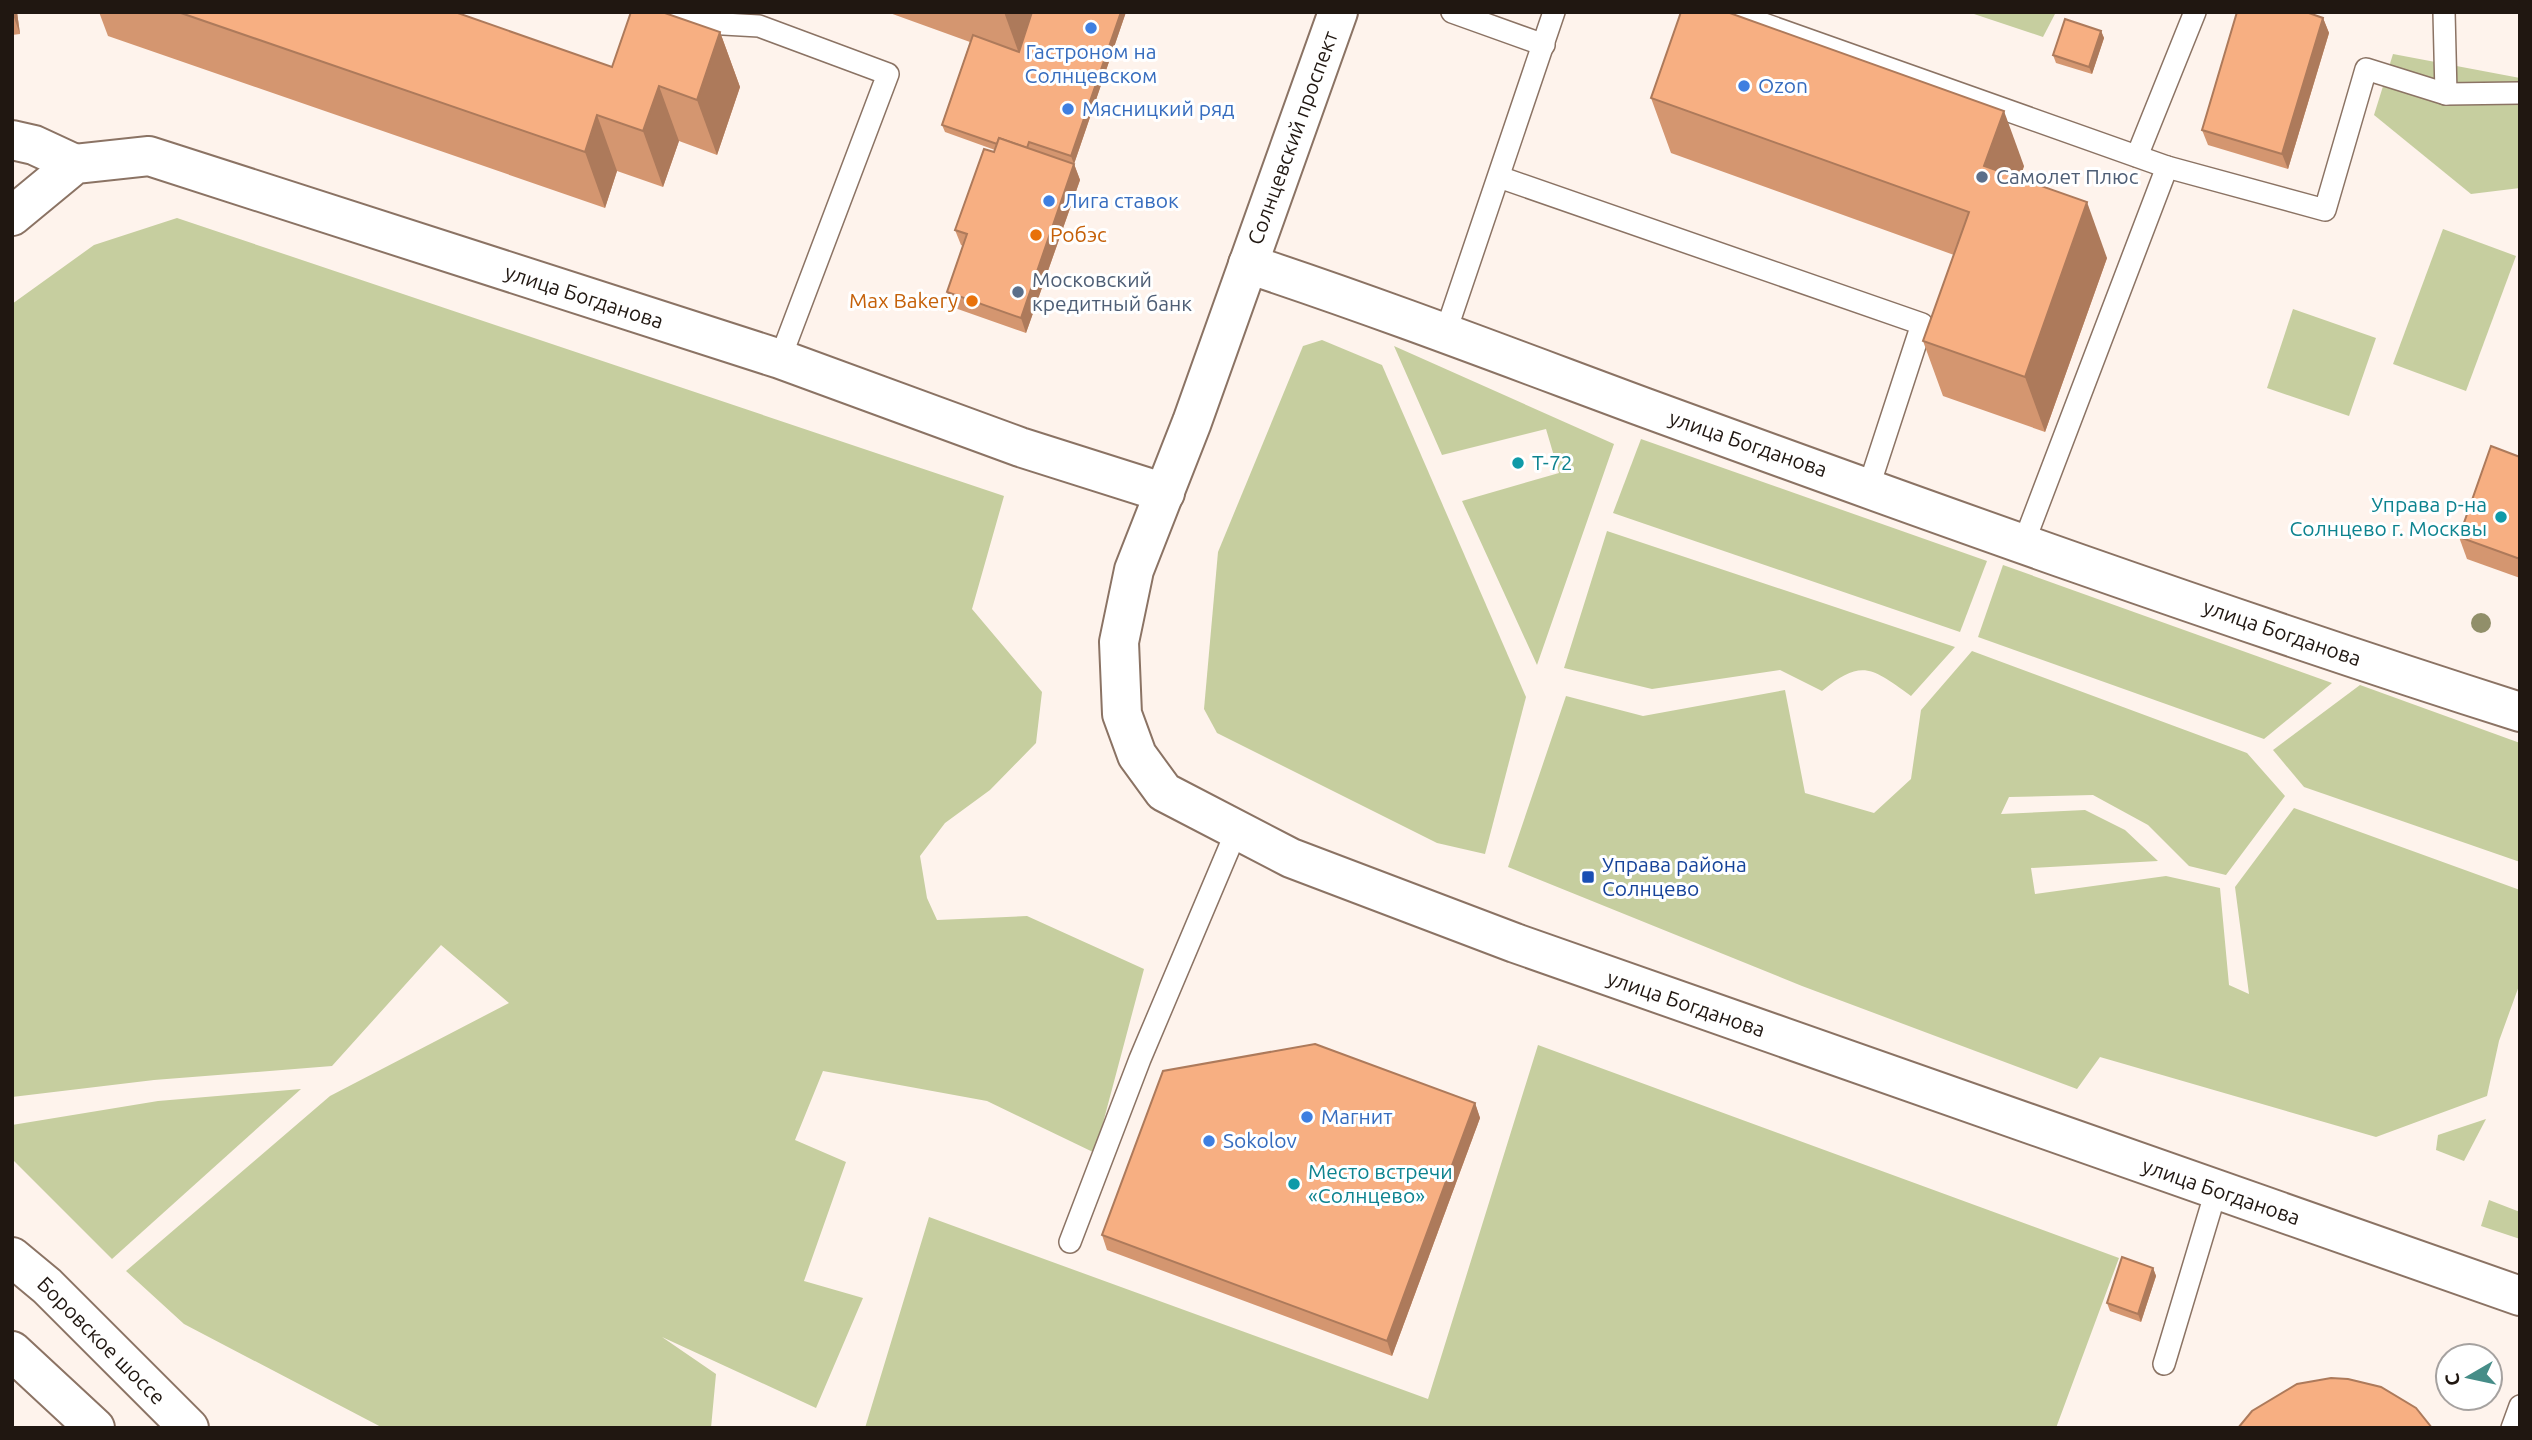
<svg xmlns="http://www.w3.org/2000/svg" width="2532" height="1440" font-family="Ubuntu,sans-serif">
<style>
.green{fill:#c6ce9f}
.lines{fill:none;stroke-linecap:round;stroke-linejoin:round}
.lane-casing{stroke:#8b7364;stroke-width:24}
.street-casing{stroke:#8b7364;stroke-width:42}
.secondary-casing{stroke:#8b7364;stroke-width:42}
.primary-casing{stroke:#8b7364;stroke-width:42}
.lane{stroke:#fff;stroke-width:21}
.street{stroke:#fff;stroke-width:38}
.secondary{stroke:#fff;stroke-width:38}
.primary{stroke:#fff;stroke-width:38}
.tree{fill:#918f6a}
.wall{fill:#d49670}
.shaded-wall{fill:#ad7a5b}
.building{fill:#f7af82;stroke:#ad7a5b;stroke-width:2}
.shop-dot{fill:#3f7fe0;stroke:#fff;stroke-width:2.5}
.service-dot{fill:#5c6f8a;stroke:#fff;stroke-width:2.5}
.food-dot{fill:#e8710a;stroke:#fff;stroke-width:2.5}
.culture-dot{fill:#0f9aa8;stroke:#fff;stroke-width:2.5}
.transit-dot{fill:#1a4fb4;stroke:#fff;stroke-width:2.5}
.labels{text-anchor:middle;stroke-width:6;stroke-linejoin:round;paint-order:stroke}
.shop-label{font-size:21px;fill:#366cbe;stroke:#fff;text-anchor:start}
.street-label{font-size:21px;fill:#201711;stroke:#fff}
.service-label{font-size:21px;fill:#4e5e75;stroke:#fff;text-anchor:start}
.food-label{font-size:21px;fill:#c56008;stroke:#fff;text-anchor:start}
.culture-label{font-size:21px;fill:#0d838f;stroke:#fff;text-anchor:start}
.transit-label{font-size:21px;fill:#164399;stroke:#fff;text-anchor:start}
</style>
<rect width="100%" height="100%" fill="#fef3ec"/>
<!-- green -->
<g class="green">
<polygon points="1968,12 2056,12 2043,37"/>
<polygon points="2393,54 2520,78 2520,188 2471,194 2374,115"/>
<polygon points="177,218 1004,496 972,609 1042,692 1036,743 990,790 945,823 920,856 927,898 937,920 1027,916 1144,969 1095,1153 987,1101 823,1071 795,1140 846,1162 804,1281 863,1298 816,1408 662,1337 716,1374 711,1428 383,1428 184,1324 126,1271 330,1096 509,1003 441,945 332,1066 154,1080 12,1097 12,304 94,245"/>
<polygon points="2443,229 2516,256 2466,391 2393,364"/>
<polygon points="2293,309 2376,338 2349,416 2267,388"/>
<polygon points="1322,340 1382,365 1526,697 1485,854 1437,843 1217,733 1204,709 1218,552 1303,346"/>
<polygon points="1394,346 1614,444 1537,665 1462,501 1559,473 1546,429 1442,455"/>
<polygon points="1641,439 1987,561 1960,632 1613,513"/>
<path d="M1607,531L1955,647L1911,696C1872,668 1862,658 1822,691L1780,670L1652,689L1564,668Z"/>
<polygon points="2003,565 2332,683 2264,739 1978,637"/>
<polygon points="1972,651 2247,753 2285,796 2226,875 2189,866 2148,825 2093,795 2009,797 2001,814 2085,810 2125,830 2158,861 2031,868 2035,894 2166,876 2220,888 2229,985 2249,994 2235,887 2294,808 2520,890 2520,983 2499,1041 2487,1096 2376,1137 2100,1057 2077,1089 1802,986 1508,867 1566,696 1643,716 1785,690 1805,793 1874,813 1911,779 1921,710"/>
<polygon points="2360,685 2520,743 2520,862 2304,787 2273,750"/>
<polygon points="1538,1045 2119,1258 2056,1428 865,1428 929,1217 1428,1399"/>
<polygon points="301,1089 112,1259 12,1159 12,1125 158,1101"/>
<polygon points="2486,1119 2464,1161 2436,1150 2438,1135"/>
<polygon points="2489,1200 2520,1212 2520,1239 2481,1226"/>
</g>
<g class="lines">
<defs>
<g id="lane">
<polyline points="657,12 688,22 759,26 888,74 780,359"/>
<polyline points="1452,12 1544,45"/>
<polyline points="1730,12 2167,167"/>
<polyline points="2444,12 2446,94"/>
<polyline points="2137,156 2195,12"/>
<polyline points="1499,177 1922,324 1869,486"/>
<polyline points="1446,331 1554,12"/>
<polyline points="2024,542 2167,167 2325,210 2366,69 2446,94 2520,93"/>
<polyline points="1070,1242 1140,1059 1236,832"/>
<polyline points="2164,1364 2216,1191"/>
<polyline points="2512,1428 2520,1406"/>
</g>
<path id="street" d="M1248,264C1381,308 1511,358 1643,407C1933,513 2225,618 2520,712"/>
<g id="secondary">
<polyline points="1338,12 1192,422 1134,570 1119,642 1122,714 1137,755 1164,792 1291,858 1515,943 2520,1296"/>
<polyline points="12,140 34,145 75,164"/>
<polyline points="12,216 75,164 149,156 780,359 1020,447 1165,493"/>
</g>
<g id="primary">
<polyline points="12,1257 47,1286 189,1428"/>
<polyline points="12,1351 95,1428"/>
</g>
</defs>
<!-- lane casing -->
<use href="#lane" class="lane-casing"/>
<!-- street casing -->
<use href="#street" class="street-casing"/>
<!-- secondary casing -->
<use href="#secondary" class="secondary-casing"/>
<!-- primary casing -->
<use href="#primary" class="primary-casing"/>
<!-- lane -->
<use href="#lane" class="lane"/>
<!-- street -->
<use href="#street" class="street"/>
<!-- secondary -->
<use href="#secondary" class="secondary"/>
<!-- primary -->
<use href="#primary" class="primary"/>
</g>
<!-- trees -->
<circle class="tree" cx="2481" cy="623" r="10"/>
<!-- wall -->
<g class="wall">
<polygon points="12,12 17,12 20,34 12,35"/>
<polygon points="99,12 455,12 612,67 720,32 740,87 717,155 679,141 663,187 617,171 605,208 108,36"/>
<polygon points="887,12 1126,12 1074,164 1080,180 1026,333 952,307 947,292 963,246 961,245 955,230 995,150 945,132 942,125 970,42"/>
<polygon points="2323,18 2329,33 2288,169 2208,145 2202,130"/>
<polygon points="2101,31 2104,38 2092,74 2056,63 2053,55"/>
<polygon points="1651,98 2024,166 2020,179 2107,258 2045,432 1943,396 1923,341 1954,255 1671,153"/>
<polygon points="2520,457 2520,578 2467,559 2459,537"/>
<polygon points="1475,1103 1480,1118 1392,1356 1107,1250 1102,1235"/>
<polygon points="2153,1268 2156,1276 2141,1322 2110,1311 2107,1303"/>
</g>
<!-- shaded-wall -->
<g class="shaded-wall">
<polygon points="12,12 17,12 20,34"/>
<polygon points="1004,12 1038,12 1021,59"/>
<polygon points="1121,12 1126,12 1074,164 1071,156"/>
<polygon points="2323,18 2329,33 2288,169 2282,154"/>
<polygon points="2101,31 2104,38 2092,74 2089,67"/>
<polygon points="720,32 740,87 717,155 697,100"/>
<polygon points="659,86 679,141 663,187 643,131"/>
<polygon points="2004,111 2024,166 2004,221 1984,166"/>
<polygon points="597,115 617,171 605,208 585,152"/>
<polygon points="1074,164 1080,180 1026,333 1021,318"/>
<polygon points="2087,202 2107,258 2045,432 2025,377"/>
<polygon points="1475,1103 1480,1118 1392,1356 1387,1341"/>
<polygon points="2153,1268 2156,1276 2141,1322 2138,1314"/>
</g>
<!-- building -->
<g class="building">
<polygon points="178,12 455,12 612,67 631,12 662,12 720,32 697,100 659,86 643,131 597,115 585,152"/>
<polygon points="1032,12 1121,12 1071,156 1029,142 1027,148 999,138 997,144 942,125 973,35 1019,52"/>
<polygon points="1681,12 1727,12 2004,111 1984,166 2087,202 2025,377 1923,341 1969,212 1651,98"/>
<polygon points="2237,12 2306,12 2323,18 2282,154 2202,130"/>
<polygon points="2065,19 2101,31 2089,67 2053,55"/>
<polygon points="999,138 1074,164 1021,318 947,292 967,234 955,230 984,149 994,152"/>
<polygon points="2491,446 2520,457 2520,559 2459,537"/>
<polygon points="1315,1044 1475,1103 1387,1341 1102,1235 1163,1071"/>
<polygon points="2122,1257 2153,1268 2138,1314 2107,1303"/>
<polygon points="2331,1378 2348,1379 2381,1387 2416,1408 2432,1428 2238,1428 2252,1411 2297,1384"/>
</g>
<!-- markers -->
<g class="shop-dot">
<circle cx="1091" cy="28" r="7"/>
<circle cx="1744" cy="86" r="7"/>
<circle cx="1068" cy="109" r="7"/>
<circle cx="1049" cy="201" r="7"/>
<circle cx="1307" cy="1117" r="7"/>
<circle cx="1209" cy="1141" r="7"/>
</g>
<g class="service-dot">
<circle cx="1982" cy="177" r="7"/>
<circle cx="1018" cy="292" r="7"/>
</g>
<g class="food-dot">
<circle cx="1036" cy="235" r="7"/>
<circle cx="972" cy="301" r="7"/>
</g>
<g class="culture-dot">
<circle cx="1518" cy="463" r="7"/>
<circle cx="2501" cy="517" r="7"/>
<circle cx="1294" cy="1184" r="7"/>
</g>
<rect class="transit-dot" x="1581" y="870" width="14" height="14" rx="3.5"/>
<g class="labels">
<!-- shop labels -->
<g class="shop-label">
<text x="1091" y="59" text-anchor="middle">Гастроном на<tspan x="1091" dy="24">Солнцевском</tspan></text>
<text x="1758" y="93">Ozon</text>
<text x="1082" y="116">Мясницкий ряд</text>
<text x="1063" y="208">Лига ставок</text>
<text x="1321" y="1124">Магнит</text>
<text x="1223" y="1148">Sokolov</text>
</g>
<!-- street labels -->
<g class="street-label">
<text transform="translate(1293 138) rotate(-70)" y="7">Солнцевский проспект</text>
<text transform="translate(584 297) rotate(18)" y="7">улица Богданова</text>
<text transform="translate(1748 444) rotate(19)" y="7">улица Богданова</text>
<text transform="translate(2282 633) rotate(19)" y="7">улица Богданова</text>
<text transform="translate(1686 1004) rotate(19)" y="7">улица Богданова</text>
<text transform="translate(2221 1192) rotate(19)" y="7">улица Богданова</text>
<text transform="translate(101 1341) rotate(45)" y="7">Боровское шоссе</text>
</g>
<!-- service labels -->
<g class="service-label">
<text x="1996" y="184">Самолет Плюс</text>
<text x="1032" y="287">Московский<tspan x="1032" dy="24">кредитный банк</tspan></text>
</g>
<!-- food labels -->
<g class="food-label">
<text x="1050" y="242">Робэс</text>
<text x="958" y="308" text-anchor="end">Max Bakery</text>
</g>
<!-- culture labels -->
<g class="culture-label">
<text x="1532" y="470">Т-72</text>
<text x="2487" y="512" text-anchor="end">Управа р-на<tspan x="2487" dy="24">Солнцево г. Москвы</tspan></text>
<text x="1308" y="1179">Место встречи<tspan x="1308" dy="24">«Солнцево»</tspan></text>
</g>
<!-- transit labels -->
<g class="transit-label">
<text x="1602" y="872">Управа района<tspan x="1602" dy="24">Солнцево</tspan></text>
</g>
</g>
<!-- border -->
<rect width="2532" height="1440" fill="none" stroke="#201711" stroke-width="28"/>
<!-- north arrow -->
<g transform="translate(2469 1377) rotate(261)"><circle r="33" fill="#ffffff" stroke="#a6a2a0" stroke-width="2"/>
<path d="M0-5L12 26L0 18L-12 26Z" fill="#468d88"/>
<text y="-10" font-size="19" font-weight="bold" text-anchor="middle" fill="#201711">С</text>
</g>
</svg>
